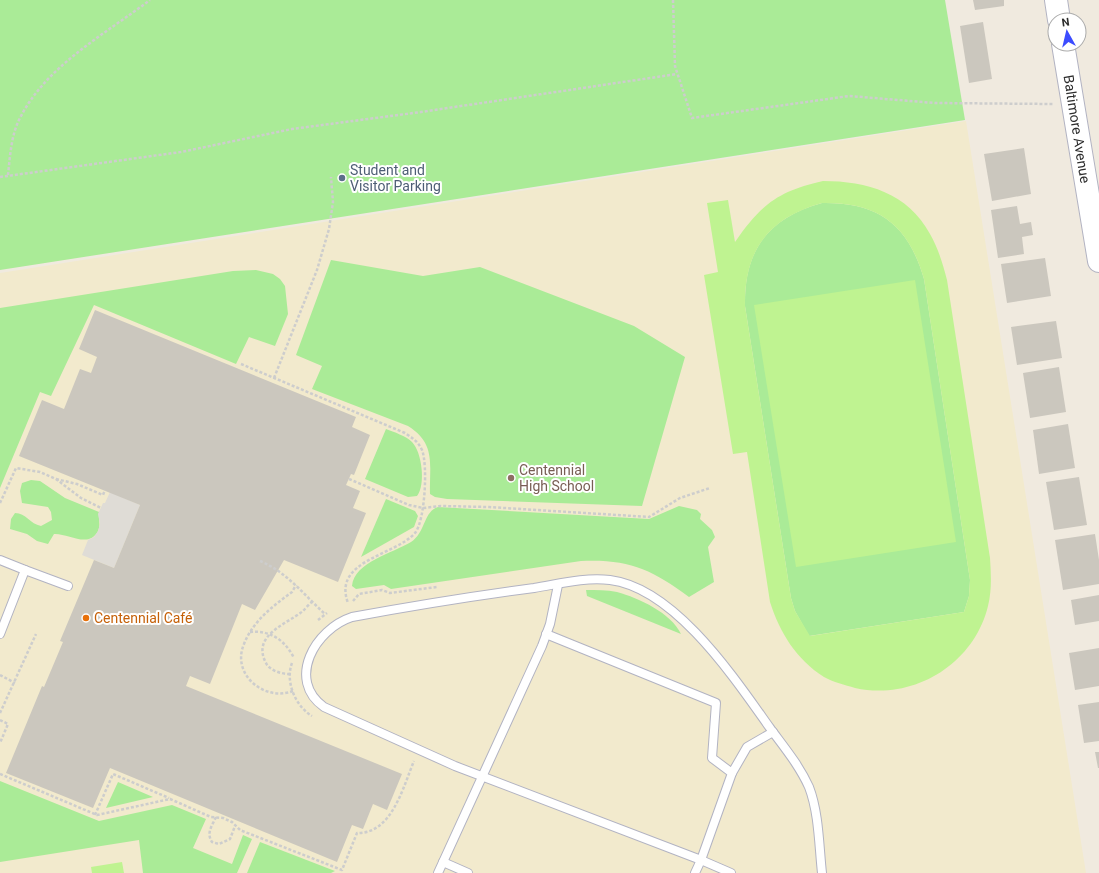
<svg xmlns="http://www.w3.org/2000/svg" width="1099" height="873" font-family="Roboto,sans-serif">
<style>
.education{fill:#f2eacd}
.green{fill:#aaeb97}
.pitch{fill:#bff391;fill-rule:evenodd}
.plaza{fill:#dfdcd6}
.building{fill:#cbc7be}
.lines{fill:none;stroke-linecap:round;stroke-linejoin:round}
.lane-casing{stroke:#b2b3c2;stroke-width:10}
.secondary-casing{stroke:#b2b3c2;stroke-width:24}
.path{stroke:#cdcdcd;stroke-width:2.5;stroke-dasharray:3 2;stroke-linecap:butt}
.lane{stroke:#fff;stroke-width:8}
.secondary{stroke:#fff;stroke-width:22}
.service-dot{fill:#5c6f8a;stroke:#fff;stroke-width:1.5}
.education-dot{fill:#8d6e63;stroke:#fff;stroke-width:1.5}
.food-dot{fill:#e8710a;stroke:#fff;stroke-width:1.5}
.labels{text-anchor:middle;stroke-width:4;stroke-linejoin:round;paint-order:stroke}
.street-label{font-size:14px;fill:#2d2d2d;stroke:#fff}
.service-label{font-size:14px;fill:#4e5e75;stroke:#fff;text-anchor:start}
.education-label{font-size:14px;fill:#785e54;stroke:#fff;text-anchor:start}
.food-label{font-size:14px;fill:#c56008;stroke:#fff;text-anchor:start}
</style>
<rect width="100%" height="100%" fill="#f0eadf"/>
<!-- education -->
<polygon class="education" points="966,121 1086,873 0,873 0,273"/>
<!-- green -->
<g class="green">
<polygon points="0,0 945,0 965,120 0,270"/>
<path d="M822,203C878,202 908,224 924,279L970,580L969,596L964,612L809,636L795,611L791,598L745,306C744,250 768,218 822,203Z"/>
<path d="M331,260L423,276L480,267L634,326L685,357L642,506L447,499L435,497L430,494C429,466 437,444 408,426L312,389L322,366L296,355Z"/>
<polygon points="256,270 273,274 280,279 285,286 288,314 275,346 249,337 236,364 94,305 51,396 40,392 0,488 0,308 233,271"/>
<path d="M386,429C394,432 406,436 412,442C422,452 426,485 417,496L408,497L365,479Z"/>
<path d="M31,480L40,481L65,498L99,512C98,518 101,524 98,531C89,549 68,533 54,534L48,544L37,541L27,534L10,529L11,519L15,513C26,513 30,524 41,526L52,520L51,512L48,507L22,503L20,491L22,483Z"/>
<polygon points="386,499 415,511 418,516 414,527 361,557"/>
<path d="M679,506L697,510L701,514L700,519L712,530L715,537L708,547L714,582L689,597C651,569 629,559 581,561L391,589L384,585L356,589L352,586C354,562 393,553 411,542C426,532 423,512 438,507L649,519Z"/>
<path d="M586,590C596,590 607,590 617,592C639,598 671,613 681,634L587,596Z"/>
<polygon points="0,781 99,821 172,805 206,819 193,848 232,864 243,835 252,839 237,873 143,873 139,840 0,862"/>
<polygon points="118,782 153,797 106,808"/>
<polygon points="260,842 335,871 331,873 247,873"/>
</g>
<!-- pitch -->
<g class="pitch">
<path d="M823,181C867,181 908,193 930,234C938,248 943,264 947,280L990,558C991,574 992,590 988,606C974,664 914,701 855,688C845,685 833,682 824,677C796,659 780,633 770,602L747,452L733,454L704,275L718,272L707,203L728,200L735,242C761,204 779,191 823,181ZM822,203C878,202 908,224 924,279L970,580L969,596L964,612L810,636L795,611L791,598L745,306C744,251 768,218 822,203Z"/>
<polygon points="915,280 956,542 796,567 754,305"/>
<polygon points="122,862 124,873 92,873 91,867"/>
</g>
<!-- plaza -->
<polygon class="plaza" points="110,492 140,505 114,568 82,555 88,540 94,537 98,531 100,524 98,514 103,503 105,503"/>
<!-- building -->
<g class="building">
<polygon points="973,0 1004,0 1004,6 975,10"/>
<polygon points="983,22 992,79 969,83 960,26"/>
<polygon points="1024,148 1031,194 992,201 984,154"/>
<polygon points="1017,206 1020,224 1031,222 1033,235 1022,237 1024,254 998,258 991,210"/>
<polygon points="1045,258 1051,296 1007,303 1001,264"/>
<polygon points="95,310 356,417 352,427 370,435 354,475 351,474 346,485 360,491 353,508 366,513 338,582 284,560 255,610 242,604 210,684 190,676 186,686 402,774 387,810 373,804 363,829 352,825 337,862 110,768 93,808 6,773 42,686 44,687 63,642 60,641 94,560 114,568 140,505 19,456 42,400 64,409 80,369 91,373 97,357 79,349"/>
<polygon points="1056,321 1062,358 1017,365 1011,327"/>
<polygon points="1059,367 1066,412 1030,418 1023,373"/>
<polygon points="1068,424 1075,468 1039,474 1033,430"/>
<polygon points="1079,477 1087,525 1054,530 1046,482"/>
<polygon points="1095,534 1099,560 1099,584 1063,590 1055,540"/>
<polygon points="1099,595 1099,621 1075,625 1071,600"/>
<polygon points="1099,648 1099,686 1075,690 1069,653"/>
<polygon points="1099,702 1099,741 1084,743 1078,705"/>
<polygon points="1095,752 1099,752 1099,768 1098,768"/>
</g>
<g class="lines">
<defs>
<g id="lane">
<polyline points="0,560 25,570 0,634"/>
<polyline points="25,570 68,586"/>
<polyline points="546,634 716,703 712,758 732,773 701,860 731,873"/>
<polyline points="732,773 747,747 773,732"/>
<polyline points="443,862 468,873"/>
<polyline points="438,873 542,646 550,624 558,585"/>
<path d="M695,873L701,860L455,766L324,707C286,680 315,629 352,617C412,606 473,596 534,588C559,584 584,577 610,580C675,588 735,679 770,728C784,747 799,765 809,787C819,813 819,846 822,873"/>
</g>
<g id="secondary">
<polyline points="1056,0 1059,20"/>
<polyline points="1063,44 1099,261"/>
</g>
</defs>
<!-- lane casing -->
<use href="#lane" class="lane-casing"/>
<!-- secondary casing -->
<use href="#secondary" class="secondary-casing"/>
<!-- path -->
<g class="path">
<polyline points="673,0 675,66 692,118 849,96 935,103 1053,104"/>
<path d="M8,175C10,157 11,135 20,118C46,66 105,34 150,0"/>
<polyline points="0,177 181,152 292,129 421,112 677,74"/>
<path d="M241,364L405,433C412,438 418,441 422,450C428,465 425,521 415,533C395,556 332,560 348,603"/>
<polyline points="274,378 317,270 329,229 333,202 331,177"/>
<polyline points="56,479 77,484 103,495 105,490"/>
<polyline points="349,479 409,505 423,508 441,506 489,507 649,517 680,498 710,488"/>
<polyline points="0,503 16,468 40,472 56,479 81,498 101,508"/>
<path d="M260,561C287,572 304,595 325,614"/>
<polyline points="353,601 359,594 382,590 390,593 437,587"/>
<polyline points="318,620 327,613"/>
<path d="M250,632C270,630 285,640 294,658"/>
<path d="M292,663C285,681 295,706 312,716"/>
<path d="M290,674C282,674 270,671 266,663C251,635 287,624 303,611C306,608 309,604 312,602"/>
<polyline points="0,675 15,683"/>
<path d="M293,691C264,702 231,674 244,644C253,621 273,606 292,592L296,585"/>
<polyline points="0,713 36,634"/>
<polyline points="0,720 8,724 0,743"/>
<path d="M0,774L97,815L170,799L211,817L223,818L232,822L240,830L342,870L357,833C392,834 403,787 414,761"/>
<polyline points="95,815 113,774 169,798"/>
<path d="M216,817C212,826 206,833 212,842L219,844L230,839L235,826"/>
</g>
<!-- lane -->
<use href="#lane" class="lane"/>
<!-- secondary -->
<use href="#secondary" class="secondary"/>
</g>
<!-- markers -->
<circle class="service-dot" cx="342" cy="178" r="4"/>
<circle class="education-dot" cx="511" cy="478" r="4"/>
<circle class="food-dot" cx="86" cy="618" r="4"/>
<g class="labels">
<!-- street labels -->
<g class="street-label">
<text transform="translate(1077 129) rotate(81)" y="5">Baltimore Avenue</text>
</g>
<!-- service labels -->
<g class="service-label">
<text x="350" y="175">Student and<tspan x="350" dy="16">Visitor Parking</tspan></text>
</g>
<!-- education labels -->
<g class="education-label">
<text x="519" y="475">Centennial<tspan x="519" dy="16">High School</tspan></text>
</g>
<!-- food labels -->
<g class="food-label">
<text x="94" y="623">Centennial Café</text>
</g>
</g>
<!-- north arrow -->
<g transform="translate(1067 32) rotate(352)"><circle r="19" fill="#ffffff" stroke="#ababab"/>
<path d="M0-3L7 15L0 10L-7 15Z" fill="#3c4cff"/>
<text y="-6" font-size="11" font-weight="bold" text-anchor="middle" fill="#2d2d2d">N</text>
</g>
</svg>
